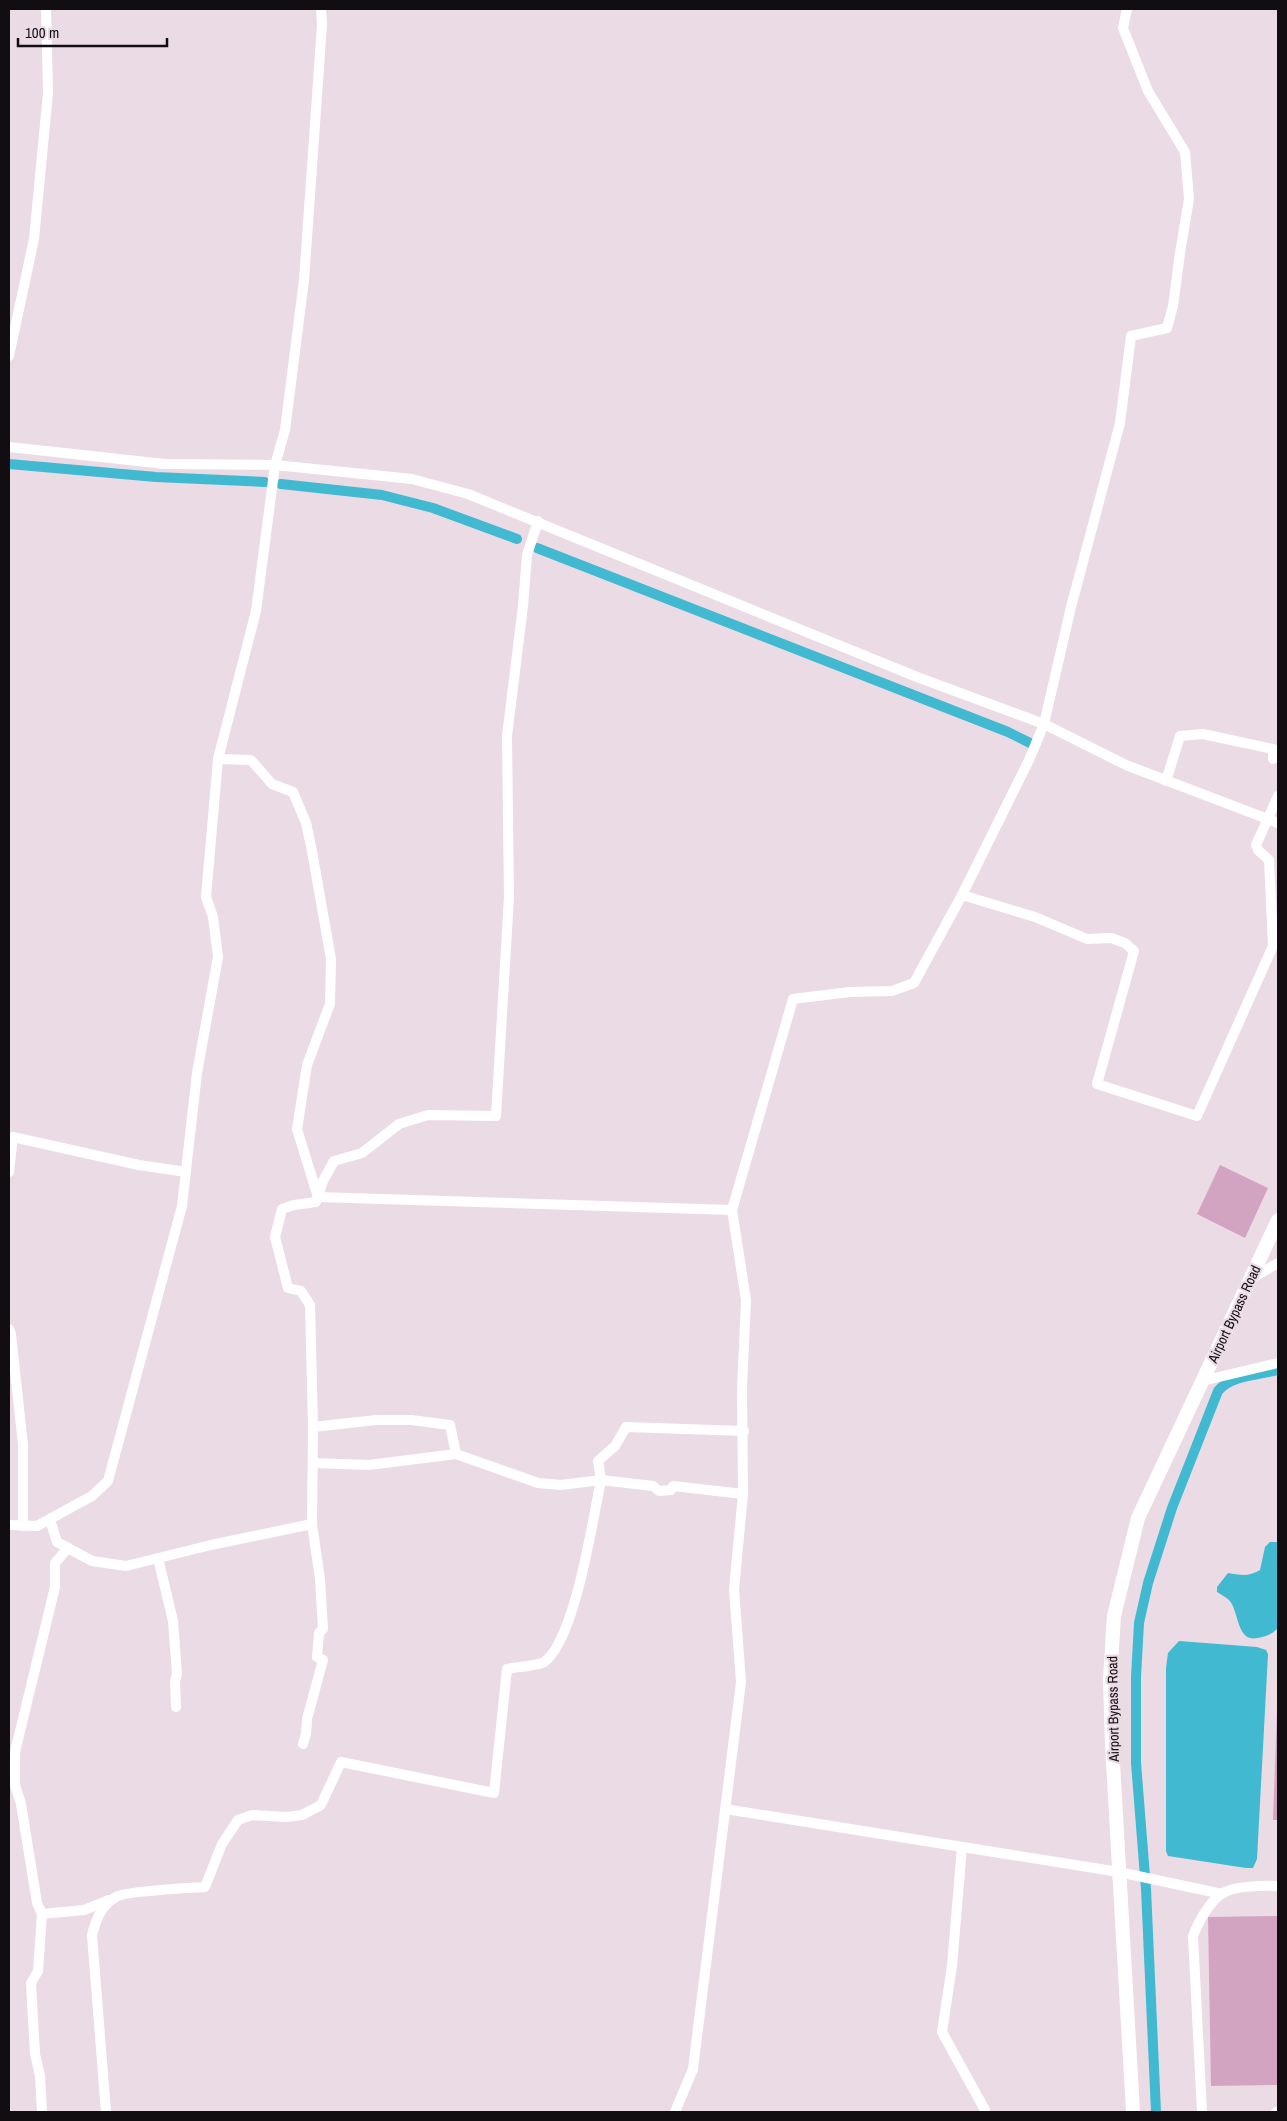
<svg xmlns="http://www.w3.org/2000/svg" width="1287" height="2121" font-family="'Archivo Narrow',sans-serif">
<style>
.green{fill:#d3a3c2}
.water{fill:#41b9d0}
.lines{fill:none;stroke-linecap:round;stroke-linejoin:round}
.canal{stroke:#41b9d0;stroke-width:10}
.street{stroke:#fff;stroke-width:10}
.secondary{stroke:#fff;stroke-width:14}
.labels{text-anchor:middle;stroke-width:4.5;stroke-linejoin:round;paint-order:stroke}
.street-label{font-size:14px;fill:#120d10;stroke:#ebdbe5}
</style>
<rect width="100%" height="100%" fill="#ebdbe5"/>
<!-- green -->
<g class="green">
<polygon points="1220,1165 1268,1188 1245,1238 1197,1214"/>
<polygon points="1278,1683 1278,1820 1273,1820"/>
<polygon points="1278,1916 1278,2085 1211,2086 1208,1917"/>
</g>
<!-- water -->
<g class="water">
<path d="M1270,1542H1278V1628C1272,1634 1266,1637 1257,1638C1237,1642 1239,1613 1230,1601C1227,1598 1222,1595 1217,1592V1587L1228,1573C1240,1575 1249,1577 1260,1570L1265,1547Z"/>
<polygon points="1179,1641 1257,1647 1266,1650 1268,1654 1257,1859 1253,1868 1246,1868 1168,1856 1166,1851 1166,1668 1168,1653"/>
</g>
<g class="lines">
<!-- canal -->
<g class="canal">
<polyline points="9,464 156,477 265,482"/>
<polyline points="281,484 382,495 433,508 517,539"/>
<polyline points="537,548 1008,732 1030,743"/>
<path d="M1156,2112L1146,1889L1136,1763V1677L1139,1623L1148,1583L1172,1508L1218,1391C1231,1375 1259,1375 1278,1370"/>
</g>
<!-- street -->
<g class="street">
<polyline points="1127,9 1123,28 1148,91 1185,152 1189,199 1180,253 1173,306 1167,328 1131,336 1120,423 1071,607 1044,724 1029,760 962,895 1035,917 1087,939 1111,938 1125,943 1134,951 1097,1084 1197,1116 1273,946 1269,860 1258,850 1256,845 1278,796"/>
<polyline points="9,356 34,239 48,93 46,9"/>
<polyline points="9,447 165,464 275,465 412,479 468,494 917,677 1044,724 1126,765 1278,823"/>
<polyline points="538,521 527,555 523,606 507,736 509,897 496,1116 428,1115 399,1124 362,1153 334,1161 323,1181 316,1202 294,1205 282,1209 275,1237 288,1288 301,1291 310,1305 313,1427 376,1420 411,1420 450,1425 456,1454 538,1483 561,1485 601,1480 598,1461 615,1446 626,1427 744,1431"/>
<polyline points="218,759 251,760 272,784 293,792 306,823 312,851 331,959 330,1004 307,1065 297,1129 318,1197 732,1210"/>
<polyline points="1166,781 1180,736 1203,734 1273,749 1273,759"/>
<polyline points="9,1172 13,1137 139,1165 186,1172"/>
<polyline points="1249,1280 1278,1263"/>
<polyline points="9,1329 11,1334 23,1445 23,1526"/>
<polyline points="1202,1381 1278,1363"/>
<polyline points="313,1463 369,1465 456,1454"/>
<polyline points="50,1520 57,1542 92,1561 126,1566 211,1545 312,1524 313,1427"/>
<polyline points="9,1525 37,1526 92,1496 108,1481 182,1206 197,1073 218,957 213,917 206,897 218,759 256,611 275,465 285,430 304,280 322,25 321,9"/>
<polyline points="158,1558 173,1621 177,1674 175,1681 176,1707"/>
<polyline points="303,1744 306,1734 307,1719 323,1660 317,1657 319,1633 323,1629 320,1579 312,1524"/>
<polyline points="725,1809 1119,1872 1222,1894"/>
<polyline points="962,1847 952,1966 942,2032 985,2110 984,2112"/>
<polyline points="42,1914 84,1910 109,1900"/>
<polyline points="42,2112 40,2076 35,2054 31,1983 38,1971 42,1914 37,1903 21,1804 15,1785 15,1752 55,1587 55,1563 68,1548"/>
<path d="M106,2112L92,1935C96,1920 101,1905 116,1897C124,1891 190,1888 205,1887L222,1844L238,1820L252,1815L286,1817L302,1815L321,1805L341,1762L494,1793L507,1669C515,1667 538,1666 544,1662C575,1641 593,1518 601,1480L653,1486L659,1491L671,1490L673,1486L743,1494"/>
<polyline points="675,2112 693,2069 741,1682 734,1589 743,1494 742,1389 746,1300 732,1210 793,999 850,992 892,991 914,983 962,895"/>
<path d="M1202,2112L1193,1936C1199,1921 1208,1904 1221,1894C1233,1886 1264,1885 1278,1886"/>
<polyline points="1276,2112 1278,2112"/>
</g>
<!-- secondary -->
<polyline class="secondary" points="1133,2112 1112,1745 1110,1679 1114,1616 1138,1518 1278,1220"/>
</g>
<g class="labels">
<!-- street labels -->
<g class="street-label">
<text transform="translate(1234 1314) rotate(-65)" y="5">Airport Bypass Road</text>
<text transform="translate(1113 1709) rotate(-91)" y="5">Airport Bypass Road</text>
</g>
</g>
<!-- border -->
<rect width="1287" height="2121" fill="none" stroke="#120d10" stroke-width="20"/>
<!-- scale -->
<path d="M18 38v8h149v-8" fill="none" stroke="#120d10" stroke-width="2.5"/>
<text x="25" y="38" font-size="15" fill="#120d10" stroke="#ebdbe5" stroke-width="4" paint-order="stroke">100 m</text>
</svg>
